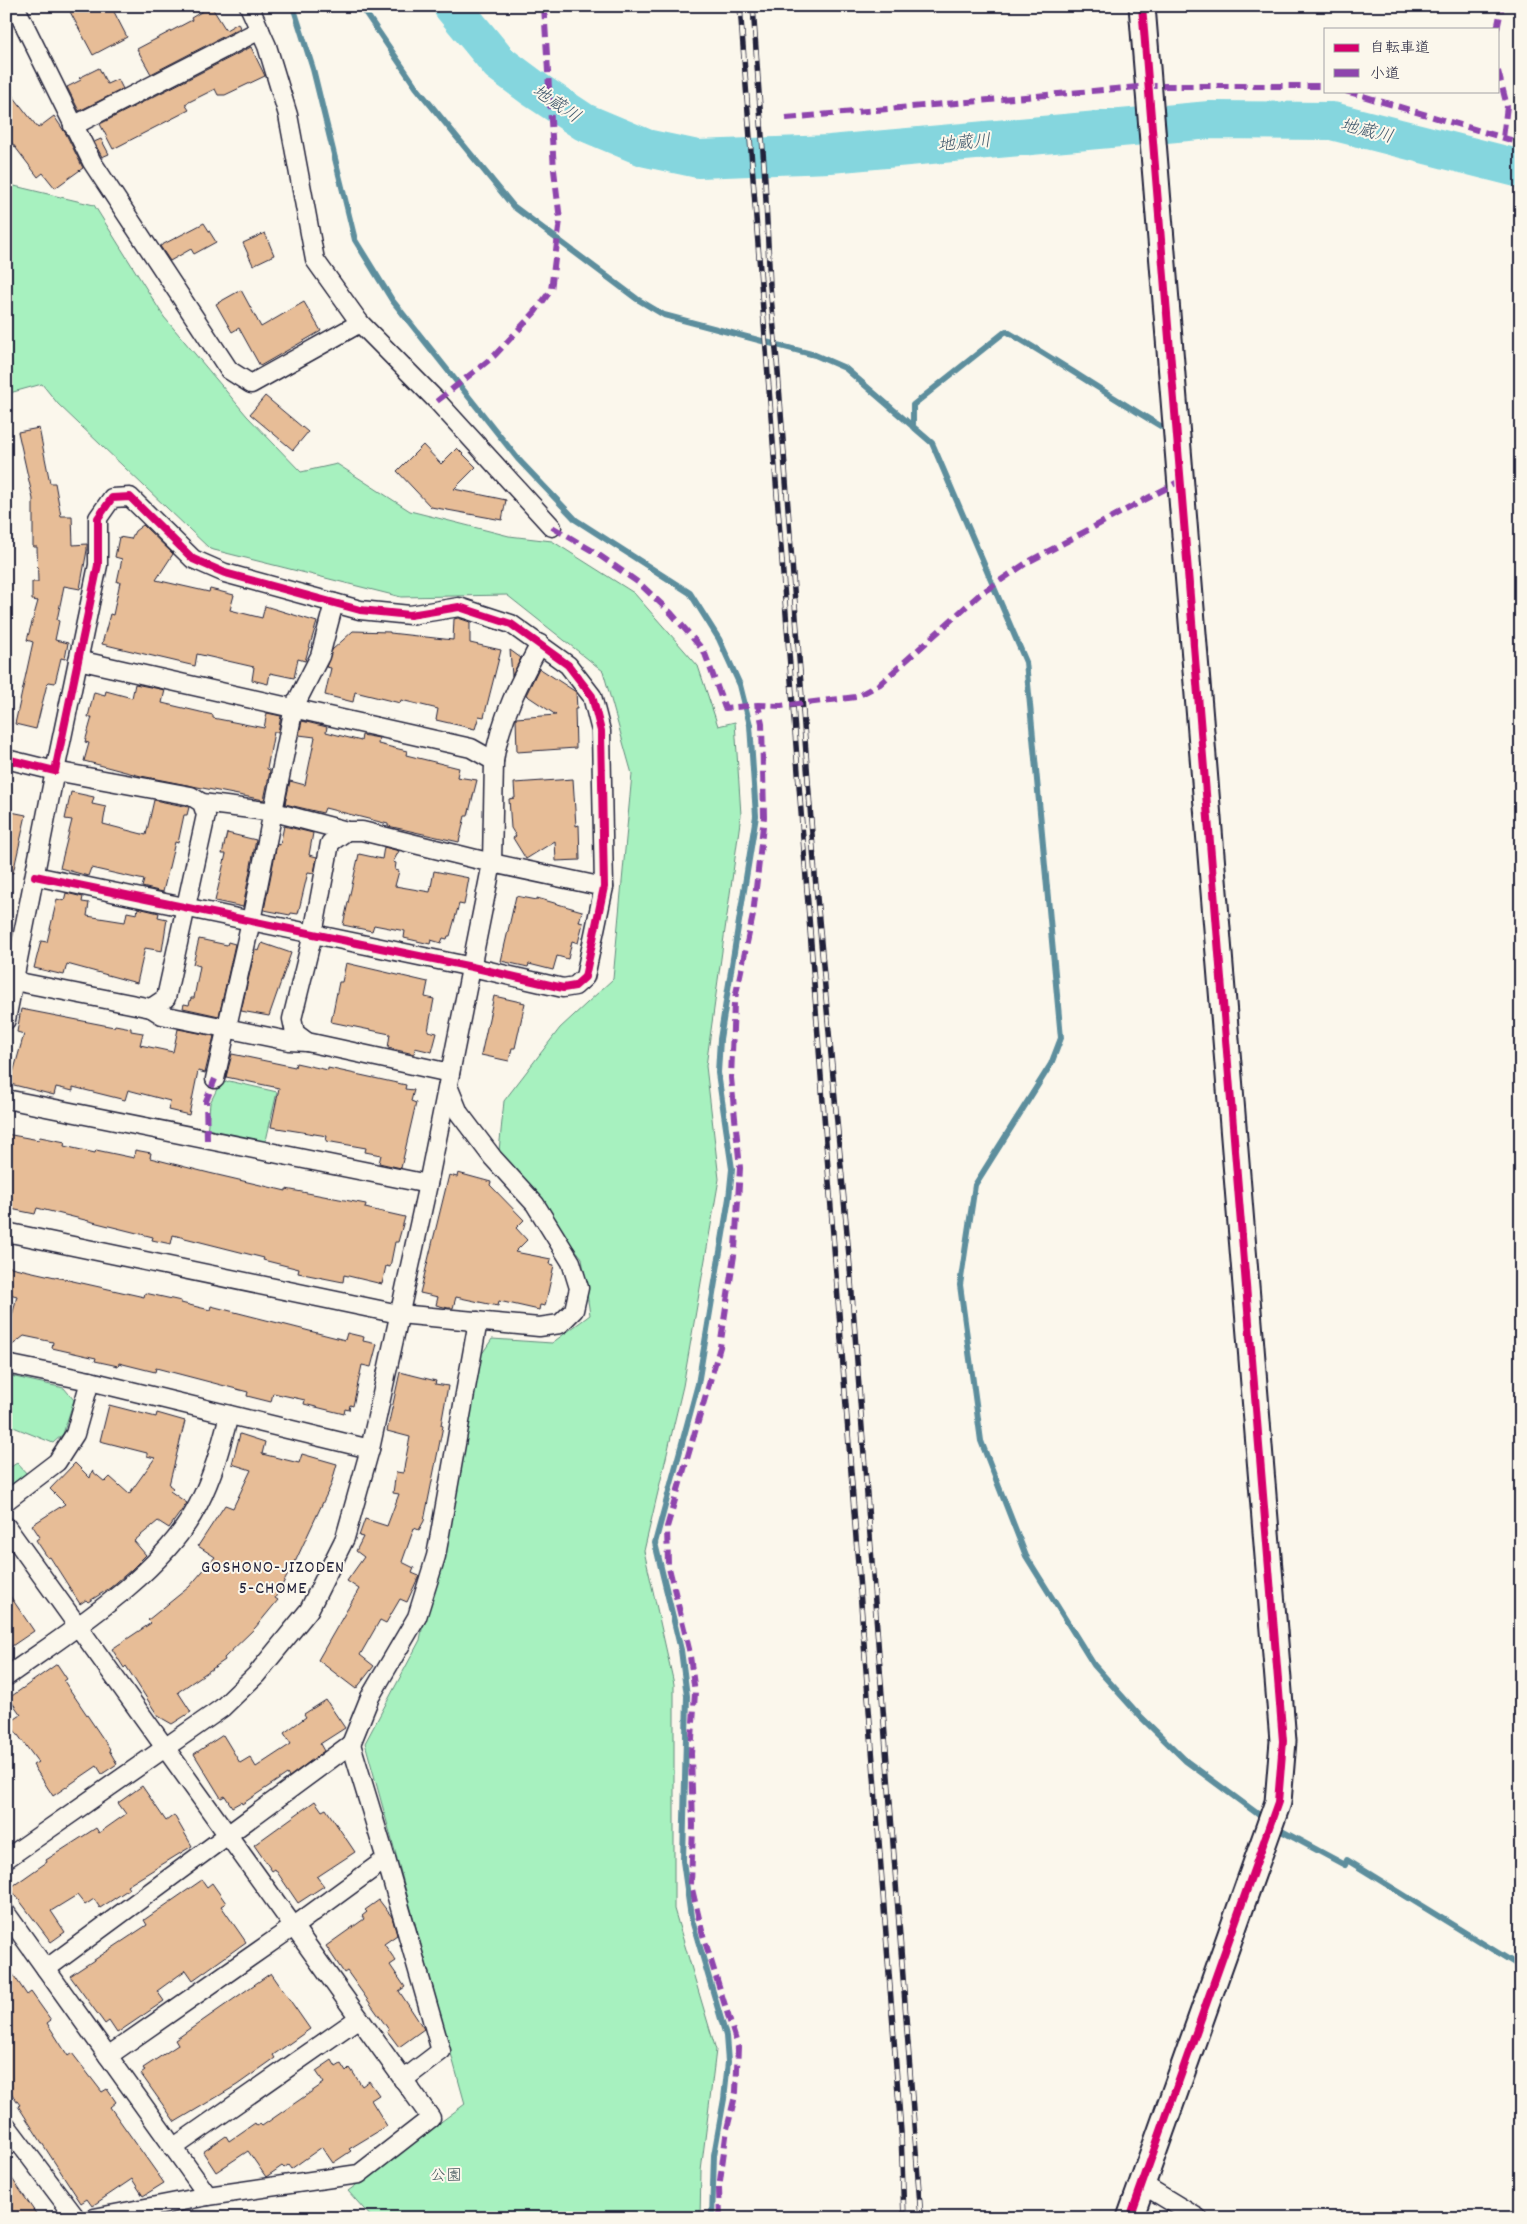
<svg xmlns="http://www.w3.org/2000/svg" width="1527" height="2224" font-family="Dekko,'Klee One',sans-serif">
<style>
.green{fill:#a7f1bf;stroke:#648a7d}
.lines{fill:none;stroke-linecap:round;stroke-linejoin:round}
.stream{stroke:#5d8e9d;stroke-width:6}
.river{stroke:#85d6de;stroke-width:38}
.building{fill:#e7bd97;stroke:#22223b}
.street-casing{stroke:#22223b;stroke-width:21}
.secondary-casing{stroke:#22223b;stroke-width:29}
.street{stroke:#fbf7ec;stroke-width:18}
.secondary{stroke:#fbf7ec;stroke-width:25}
.rail-casing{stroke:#22223b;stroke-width:5.5}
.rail{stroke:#fbf7ec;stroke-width:4;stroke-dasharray:11;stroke-linecap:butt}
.quiet{stroke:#8e44ad;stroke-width:6;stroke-dasharray:12 6;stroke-linecap:butt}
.cycleway-casing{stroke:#fbf7ec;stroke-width:11}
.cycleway{stroke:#d6006c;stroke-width:8}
.labels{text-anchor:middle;stroke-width:4;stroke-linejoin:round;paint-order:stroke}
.park-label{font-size:16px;fill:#43565c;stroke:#fbf7ec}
.water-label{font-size:18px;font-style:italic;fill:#40586c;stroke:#fbf7ec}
.neighbourhood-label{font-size:18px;letter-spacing:1px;fill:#22223b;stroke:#fbf7ec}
</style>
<rect width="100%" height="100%" fill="#fbf7ec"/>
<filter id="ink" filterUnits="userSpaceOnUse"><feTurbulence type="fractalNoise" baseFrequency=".02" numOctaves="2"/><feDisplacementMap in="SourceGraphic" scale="10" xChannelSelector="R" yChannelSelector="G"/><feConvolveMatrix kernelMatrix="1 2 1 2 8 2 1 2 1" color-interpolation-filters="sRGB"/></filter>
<g filter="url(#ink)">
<!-- green -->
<g class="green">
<polygon points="6,184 94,205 164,317 247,416 301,472 337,464 410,511 509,536 552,541 634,593 698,666 718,726 735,722 741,815 706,1066 719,1179 683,1386 644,1551 674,1684 674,1909 716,2050 701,2171 700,2218 372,2218 348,2191 465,2104 365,1743 420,1640 471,1370 492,1339 552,1343 590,1315 582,1258 499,1151 504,1101 560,1028 613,979 632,774 603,671 507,595 401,597 210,549 58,404 42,384 6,394"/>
<polygon points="229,1081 277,1092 265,1145 207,1133 210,1103 219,1085"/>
<polygon points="6,1375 64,1388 74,1400 63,1434 53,1443 6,1424"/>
<polygon points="17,1463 28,1475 6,1491 6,1470"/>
</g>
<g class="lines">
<!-- stream -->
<g class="stream">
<polyline points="293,6 313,69 355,240 392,300 518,459 576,520 690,593 719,639 740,685 750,725 756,816 720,1039 718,1073 732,1169 729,1198 698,1384 655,1543 681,1650 687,1696 683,1861 691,1917 726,2036 728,2062 724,2099 714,2155 712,2218"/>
<polyline points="361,6 416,87 513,206 637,299 664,315 815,355 845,368 932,443 1026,662 1061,1038 1051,1064 975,1185 960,1285 981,1441 1026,1556 1094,1665 1139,1715 1186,1761 1266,1820"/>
<path d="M913,427V405L1006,331C1061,363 1114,399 1169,431"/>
<polyline points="1276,1828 1345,1865 1347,1860 1521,1967"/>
</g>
<!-- river -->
<polyline class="river" points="452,6 499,63 534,89 584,122 646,148 698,159 830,154 1210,120 1332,121 1521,169"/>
</g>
<!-- building -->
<g class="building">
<polygon points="67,6 111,6 127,37 93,55"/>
<polygon points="211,6 226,30 238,23 240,28 151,74 137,49 192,20 191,18"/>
<polygon points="251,47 265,76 225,95 218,95 215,89 185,104 189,110 113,149 100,124"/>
<polygon points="99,68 107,84 118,79 123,89 79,111 67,87 81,80 79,78"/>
<polygon points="6,87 38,128 54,116 66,134 83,168 55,188 43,173 38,177 6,135"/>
<polygon points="101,139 109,154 102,157 94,142"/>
<polygon points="204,223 216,242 194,254 191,249 170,261 160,246"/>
<polygon points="265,233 274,255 253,265 243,243"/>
<polygon points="241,290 261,327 304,302 321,331 260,366 239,328 232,332 216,304"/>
<polygon points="265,396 308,432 293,450 250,414"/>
<polygon points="39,428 50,483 55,483 61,516 72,516 73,545 87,544 87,550 80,589 64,586 57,620 59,621 55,640 68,643 65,659 61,658 55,683 49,682 47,684 36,729 15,724 33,642 27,640 38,601 32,600 32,582 38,582 37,547 33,547 33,499 18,432"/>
<polygon points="423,445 441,464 457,448 476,467 454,489 506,500 502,520 431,507 397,471"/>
<polygon points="143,525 173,554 156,580 209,592 210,589 234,595 230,610 262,618 265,606 317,622 305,661 298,659 294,678 270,673 268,684 252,680 254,667 197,654 195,666 102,644 110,614 113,615 120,582 117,582 122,559 115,557 119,537 131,539 135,531"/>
<polygon points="458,618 470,622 470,643 501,650 484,717 479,716 475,729 436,720 438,709 401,700 400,703 355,692 353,702 325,695 331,668 326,667 332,650 353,631 390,632 390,633 453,640 454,619"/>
<polygon points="510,650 521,658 512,676"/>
<polygon points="539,668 576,692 577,709 575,709 576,748 517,752 516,718 556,715 526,695"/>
<polygon points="135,684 165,690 162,703 213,715 213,718 264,728 267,713 281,716 278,732 274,732 267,769 270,770 269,776 264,800 141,776 84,761 89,743 85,742 92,717 88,717 94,692 105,695 106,691 132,698"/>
<polygon points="302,721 327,727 326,732 361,741 362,735 379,738 378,744 407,751 406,755 459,768 457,777 477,780 468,816 465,816 459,842 388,826 388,824 325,808 323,813 285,804 290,781 305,785 315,737 299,735"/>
<polygon points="573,779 576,826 579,825 580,860 556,861 555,841 526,859 513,838 516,836 511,828 509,799 515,798 514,783"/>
<polygon points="71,792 94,797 92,804 106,807 103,824 146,835 154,800 189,807 187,815 184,815 178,843 175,842 163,892 142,887 144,880 91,868 88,876 60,868 72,820 65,819"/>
<polygon points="6,811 26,815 13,873 6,872"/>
<polygon points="284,826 313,833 309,855 317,857 314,873 308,872 298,914 291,913 290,915 264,910 277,844 280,845"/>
<polygon points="227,833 256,840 243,907 215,901 226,854 222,854"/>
<polygon points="384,847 399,851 393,862 396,863 395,870 399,871 395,886 430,892 434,871 469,878 464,905 459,904 450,936 448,936 447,939 443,938 441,943 431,940 430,944 404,938 405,931 374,925 372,931 343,925 359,854 382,859"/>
<polygon points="66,893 83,897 82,902 89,903 87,916 125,922 127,912 137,914 138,908 159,913 158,917 167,919 162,951 145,948 137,983 67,964 64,975 34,968 41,941 47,942 57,899 64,901"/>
<polygon points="516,896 537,900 537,898 582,911 579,922 583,923 578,943 572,941 568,959 557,956 553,970 529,964 528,967 501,961"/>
<polygon points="199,939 227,945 228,942 235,944 219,1016 183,1008 184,1004 189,1005 191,998 194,998 200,966 193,964"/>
<polygon points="262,943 291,953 269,1016 241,1011 255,950 259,951"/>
<polygon points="346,963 428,982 425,997 434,999 428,1031 437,1033 432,1052 415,1048 414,1054 388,1048 390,1034 331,1022 339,982 342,982"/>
<polygon points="494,996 525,1003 515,1048 512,1048 509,1061 481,1055"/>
<polygon points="21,1009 114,1027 115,1025 131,1028 131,1031 143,1033 140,1045 173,1052 178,1029 214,1036 205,1073 198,1071 189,1115 168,1110 170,1101 128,1090 125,1100 73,1087 73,1091 56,1087 54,1095 10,1084 24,1034 17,1032"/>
<polygon points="232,1054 295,1067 296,1063 328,1070 328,1068 406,1085 405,1089 414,1090 411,1101 416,1103 401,1168 379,1163 381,1155 365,1152 366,1148 326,1141 327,1136 271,1127 279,1088 226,1077"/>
<polygon points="6,1134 39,1140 40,1137 65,1142 64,1146 95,1153 96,1150 134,1158 135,1150 151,1153 150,1158 209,1173 286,1191 286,1189 366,1204 365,1208 405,1217 398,1242 395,1242 390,1267 386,1266 382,1284 344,1275 343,1282 298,1273 299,1269 263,1260 264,1258 173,1235 171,1244 152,1240 153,1237 37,1208 35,1214 6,1208"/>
<polygon points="458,1173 491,1182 490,1185 524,1220 516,1228 527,1240 515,1252 551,1259 550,1264 554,1265 545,1306 540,1305 539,1310 499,1301 498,1306 456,1297 453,1308 448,1308 436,1305 438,1297 420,1293 449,1175 457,1177"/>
<polygon points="6,1266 144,1297 145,1293 181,1301 181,1303 210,1310 211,1306 345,1340 347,1333 364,1337 363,1341 377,1344 371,1367 362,1365 353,1406 350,1405 349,1410 345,1409 344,1414 304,1404 305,1400 273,1393 271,1402 247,1396 248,1392 156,1368 155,1372 119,1363 118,1366 95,1361 96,1358 52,1348 53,1342 24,1336 6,1350 6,1340 17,1296 6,1293"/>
<polygon points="400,1372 436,1381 435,1384 448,1386 441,1425 443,1426 424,1521 419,1530 414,1528 402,1562 414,1568 412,1573 419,1576 417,1580 407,1602 400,1599 386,1623 380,1620 360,1655 374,1666 356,1689 318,1660 359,1589 347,1581 364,1557 356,1551 363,1537 359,1536 365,1519 387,1526 399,1494 393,1493 396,1472 403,1473 410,1437 387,1431"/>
<polygon points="109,1405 156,1417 157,1413 185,1421 169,1485 173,1488 170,1491 187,1503 169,1528 158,1521 134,1541 146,1555 131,1570 110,1588 88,1602 86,1600 80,1604 50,1557 48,1558 36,1540 40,1537 32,1525 65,1504 50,1489 75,1463 90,1478 92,1471 105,1482 110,1477 129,1494 155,1458 147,1456 147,1453 100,1441"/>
<polygon points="240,1434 265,1442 262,1454 299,1463 302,1454 337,1464 331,1485 296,1560 275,1598 278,1600 255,1628 224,1658 225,1660 178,1692 191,1712 172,1724 158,1716 126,1666 124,1668 112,1649 151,1623 148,1620 189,1587 215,1557 198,1546 225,1505 233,1508 251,1470 232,1464"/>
<polygon points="6,1590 34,1631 6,1650"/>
<polygon points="57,1664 67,1679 64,1681 110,1749 109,1750 117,1764 102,1774 97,1766 53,1796 33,1765 38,1762 9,1723 21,1715 9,1698"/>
<polygon points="326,1700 345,1728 320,1744 324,1751 289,1777 287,1774 242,1804 241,1802 232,1807 225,1796 221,1798 194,1754 223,1735 240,1763 250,1757 256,1767 291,1744 284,1733 306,1717 304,1714"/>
<polygon points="142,1786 166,1821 174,1815 192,1846 127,1886 129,1889 100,1908 94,1899 85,1905 77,1895 51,1911 65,1932 51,1942 10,1888 47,1862 46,1860 96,1828 99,1833 126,1814 118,1803"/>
<polygon points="315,1801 322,1811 326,1809 355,1852 317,1877 324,1886 298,1903 275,1869 272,1871 254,1845"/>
<polygon points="202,1880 207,1887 212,1883 226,1903 221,1906 246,1942 193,1980 186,1970 157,1991 164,2001 117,2033 109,2021 105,2024 70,1976 147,1925 144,1920"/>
<polygon points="379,1900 392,1917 397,1935 384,1944 396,1961 390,1965 405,1987 399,1991 424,2029 399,2047 387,2031 389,2030 347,1971 344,1973 326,1946 364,1919 362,1916 367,1912 365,1910"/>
<polygon points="6,1964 27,1995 31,1992 51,2020 47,2023 68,2056 72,2053 102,2092 107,2089 116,2102 110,2107 164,2183 143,2196 132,2179 92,2206 87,2199 81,2203 18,2106 20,2105 6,2086"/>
<polygon points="271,1973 310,2029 273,2055 275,2058 237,2085 175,2122 141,2074 145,2071 143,2068 178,2045 175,2040"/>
<polygon points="332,2060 336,2067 341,2064 346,2072 350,2068 362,2086 369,2081 379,2095 371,2100 387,2126 349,2149 351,2151 333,2163 322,2147 291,2169 288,2165 284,2168 282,2166 266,2177 248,2151 216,2172 203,2152 226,2136 229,2141 255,2123 257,2126 260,2124 262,2126 324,2083 316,2071"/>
<polygon points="6,2170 22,2193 39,2218 6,2218"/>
</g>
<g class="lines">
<defs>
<g id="street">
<polyline points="15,6 92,162 229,370 251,384 360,323"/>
<polyline points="249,6 267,46 288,115 315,260 360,323 437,401 552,527"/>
<polyline points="73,126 260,30"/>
<polyline points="6,759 55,771 98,565 98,518 112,498 130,497 193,559 225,573 360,610 410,615 459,607 511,624 568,665 592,696 601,731 604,887 585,977 575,986 563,988 472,967 35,876"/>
<path d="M494,761C500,719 520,681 540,644"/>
<polyline points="202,803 274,812 347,831"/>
<polyline points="151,1008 162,1015 289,1041 307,1042"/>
<polyline points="6,1020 55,771 191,796 202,803 206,815 166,998 151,1008 14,981"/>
<polyline points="450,1073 307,1042 295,1033 292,1019 313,934 330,843 347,831 362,831 492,863 604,887"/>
<polyline points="215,1079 251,921 294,707 320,656 334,603"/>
<polyline points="6,1099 428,1184"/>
<polyline points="6,1232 399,1314 539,1327 560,1324 574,1310 579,1288 571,1262 535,1204 493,1158 459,1113 448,1086"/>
<polyline points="6,1364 90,1381 370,1449"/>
<polyline points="6,1501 57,1462 75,1434 90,1381"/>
<polyline points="6,1526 431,2118 359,2174 208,2196 94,2218"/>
<path d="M6,1677C69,1632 163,1574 198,1505C213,1476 221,1446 229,1415"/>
<polyline points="351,1744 370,1697 417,1617 436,1556 478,1321"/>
<polyline points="6,1859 222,1708 256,1675 309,1610 345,1538 370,1449 428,1184 492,863 494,761 471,748 78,660"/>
<polyline points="386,1859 441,2051 403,2080"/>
<polyline points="6,1913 208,2196"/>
<polyline points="46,1969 351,1744 386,1859 293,1927 108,2056"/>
<polyline points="6,2125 76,2218"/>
<polyline points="173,2148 359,2018"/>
<polyline points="1142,2184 1198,2218"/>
</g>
<polyline id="secondary" points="1130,2218 1278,1802 1283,1741 1142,6"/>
</defs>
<!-- street casing -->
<use href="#street" class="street-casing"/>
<!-- secondary casing -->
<use href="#secondary" class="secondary-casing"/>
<!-- street -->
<use href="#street" class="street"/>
<!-- secondary -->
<use href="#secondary" class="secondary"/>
<defs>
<g id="rail">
<polyline points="740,6 901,2132 904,2218"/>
<polyline points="753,6 765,180 770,286 778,372 815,875 850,1267 921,2218"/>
</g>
</defs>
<!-- rail casing -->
<use href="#rail" class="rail-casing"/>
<!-- rail -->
<use href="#rail" class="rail"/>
<!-- quiet -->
<g class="quiet">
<polyline points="1497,29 1502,6"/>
<polyline points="1498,71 1507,106 1503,138"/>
<polyline points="1346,91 1521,143"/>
<polyline points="786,118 1149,86 1326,86"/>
<polyline points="437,401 494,356 535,312 551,290 560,220 554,170 544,6"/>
<polyline points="552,527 596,553 639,583 671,613 704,651 725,708 758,705 781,706 856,697 880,684 979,595 1028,562 1180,481"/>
<polyline points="207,1140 206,1101 215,1079"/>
<polyline points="720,2218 719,2188 727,2129 736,2092 738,2047 703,1935 691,1885 693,1826 691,1754 695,1692 689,1649 668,1564 667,1527 720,1347 735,1249 740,1168 731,1078 734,1003 753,915 764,817 762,723 758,705"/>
</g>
<defs>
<g id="cycleway">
<polyline points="6,759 55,771 98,565 98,518 112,498 130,497 193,559 225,573 360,610 410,615 459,607 511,624 568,665 592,696 601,731 604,887 585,977 575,986 563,988 472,967 35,876"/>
<polyline points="1130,2218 1278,1802 1283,1741 1142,6"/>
</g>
</defs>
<!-- cycleway casing -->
<use href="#cycleway" class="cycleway-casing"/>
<!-- cycleway -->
<use href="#cycleway" class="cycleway"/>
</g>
</g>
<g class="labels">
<!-- park labels -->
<g class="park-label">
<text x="446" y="2180">公園</text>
</g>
<!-- water labels -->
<g class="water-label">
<text transform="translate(557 103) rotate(34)" y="6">地蔵川</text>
<text transform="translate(1367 130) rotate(14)" y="6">地蔵川</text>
<text transform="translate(964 142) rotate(-5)" y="6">地蔵川</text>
</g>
<!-- neighbourhood labels -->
<g class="neighbourhood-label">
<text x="273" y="1572">GOSHONO-JIZODEN<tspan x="273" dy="21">5-CHOME</tspan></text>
</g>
</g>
<!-- margin -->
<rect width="1527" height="2224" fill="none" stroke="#fbf7ec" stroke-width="25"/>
<rect x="12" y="12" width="1502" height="2199" fill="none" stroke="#22223b" stroke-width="2" filter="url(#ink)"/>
<!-- legend -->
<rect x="1324" y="28" width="175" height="65" fill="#fbf7ec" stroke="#a4a2a5"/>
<rect x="1334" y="44" width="25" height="8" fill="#d6006c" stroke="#a4a2a5"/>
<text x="1370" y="52" font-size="15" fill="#22223b">自転車道</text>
<rect x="1334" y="69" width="25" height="8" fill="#8e44ad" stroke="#a4a2a5"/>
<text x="1370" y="78" font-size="15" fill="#22223b">小道</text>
</svg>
